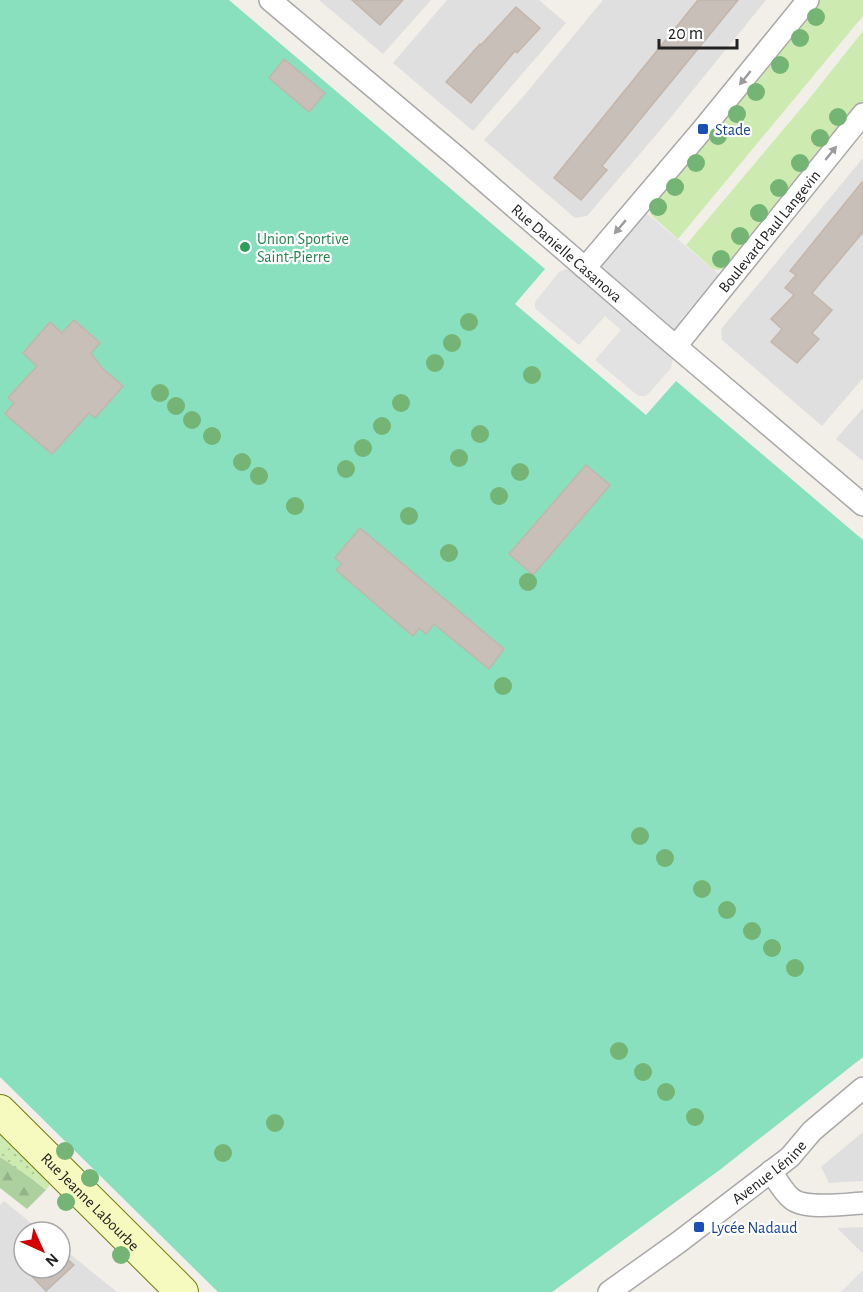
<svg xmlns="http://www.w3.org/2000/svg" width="863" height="1292" font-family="'Alegreya Sans',sans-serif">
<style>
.residential{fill:#e0dfdf}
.grass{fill:#cdebb0}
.forest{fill:url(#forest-firs)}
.garden{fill:url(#garden-dots)}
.pitch{fill:#88e0be}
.parking{fill:#e2e2e2}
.building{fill:#c7bfb8;stroke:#c4b6ab;stroke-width:1.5}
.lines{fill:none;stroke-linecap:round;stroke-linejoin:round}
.street-casing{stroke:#a9a9a9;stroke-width:24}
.secondary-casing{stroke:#707d05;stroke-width:34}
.street{stroke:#fff;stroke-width:21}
.secondary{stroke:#f7fabf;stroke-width:32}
.tree{fill:#74b475}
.oneway{fill:#9c9c9c}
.transit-dot{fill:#1a4fb4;stroke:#fff;stroke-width:2}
.leisure-dot{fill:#2e9e5b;stroke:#fff;stroke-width:2}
.labels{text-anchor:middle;stroke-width:4.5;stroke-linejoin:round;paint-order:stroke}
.transit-label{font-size:16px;fill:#164399;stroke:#fff;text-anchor:start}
.street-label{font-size:16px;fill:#222;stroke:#fff}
.leisure-label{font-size:16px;fill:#27864d;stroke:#fff;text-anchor:start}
</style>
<defs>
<pattern id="forest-firs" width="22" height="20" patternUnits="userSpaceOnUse" patternTransform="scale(1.5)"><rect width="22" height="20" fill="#add19e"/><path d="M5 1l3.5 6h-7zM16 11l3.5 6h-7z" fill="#95b388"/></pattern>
<pattern id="garden-dots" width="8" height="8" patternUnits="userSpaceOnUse" patternTransform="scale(1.5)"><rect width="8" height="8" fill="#cdebb0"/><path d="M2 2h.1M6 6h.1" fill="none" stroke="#b0c997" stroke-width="1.8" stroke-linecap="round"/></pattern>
</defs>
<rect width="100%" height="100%" fill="#f2efe9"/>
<!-- residential -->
<g class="residential">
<polygon points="319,0 431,0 383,54"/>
<polygon points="447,0 539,0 566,23 473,131 393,63"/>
<polygon points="603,0 766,0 667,122 587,216 575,218 484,140 522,98"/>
<polygon points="863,158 863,378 822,426 722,340 721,329"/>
<polygon points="863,408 863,461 836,439"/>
<polygon points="863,1132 863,1181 829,1183 821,1167"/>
<polygon points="4,1201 42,1232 24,1232 24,1268 60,1268 60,1246 117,1292 0,1292 0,1205"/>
<polygon points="863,1227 863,1254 837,1228"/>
</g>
<!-- grass -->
<g class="grass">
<polygon points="818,0 863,0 863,16 678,239 651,215 649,208"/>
<polygon points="863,31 863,101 726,268 719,270 713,269 686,245 809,99"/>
<polygon points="0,1128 48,1179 49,1186 46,1190 38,1183 31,1166 23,1156 0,1144"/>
</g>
<!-- forest -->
<polygon class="forest" points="0,1157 21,1170 46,1190 27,1209 0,1188"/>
<!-- garden -->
<path class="garden" d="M0,1144C22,1154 31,1159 38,1183L0,1157Z"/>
<!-- pitch -->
<polygon class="pitch" points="0,0 229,0 545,269 515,304 646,415 676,381 863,540 863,1057 721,1169 552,1292 218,1292 0,1077"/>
<!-- parking -->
<g class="parking">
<polygon points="644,211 720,275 681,319 671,368 649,393 645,396 639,396 636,394 595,360 621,330 605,316 579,345 538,311 535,308 535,302 559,272 606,255"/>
<polygon points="863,1270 863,1292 841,1292"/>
</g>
<!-- building -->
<g class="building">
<polygon points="352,0 403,0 380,25"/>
<polygon points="698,0 738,0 602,166 607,170 581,200 554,178"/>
<polygon points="516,7 540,28 517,53 515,51 471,103 446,82 480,44 481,45"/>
<polygon points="284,59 325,93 309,112 269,78"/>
<polygon points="863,181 863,232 812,293 832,310 812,333 819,339 797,363 771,342 782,329 771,319 794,295 785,288 796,275 790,271"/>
<polygon points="74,320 100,343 91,353 102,368 123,386 95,418 89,413 52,454 5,414 14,403 8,398 37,366 23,353 50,322 62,333"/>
<polygon points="586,465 610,485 533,575 509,554"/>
<polygon points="360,528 504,649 489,669 434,624 426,634 419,628 413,636 336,570 342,564 335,558"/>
<polygon points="60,1253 74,1265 46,1291 24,1268 60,1268"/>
</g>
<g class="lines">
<defs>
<g id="street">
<path id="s1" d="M270,0L458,158L659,332L863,505"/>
<polyline points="585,268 703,129 808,0"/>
<path id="s2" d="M676,346L863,114"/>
<path d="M771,1171C777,1180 783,1192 792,1199C806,1210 845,1204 863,1203"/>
<path id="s3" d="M609,1292L679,1242L790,1157L812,1131L863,1088"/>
</g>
<g id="secondary">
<path id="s4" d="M0,1111L182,1292"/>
</g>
</defs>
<!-- street casing -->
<use href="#street" class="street-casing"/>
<!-- secondary casing -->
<use href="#secondary" class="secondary-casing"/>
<!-- street -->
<use href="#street" class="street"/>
<!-- secondary -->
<use href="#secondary" class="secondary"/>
</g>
<!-- trees -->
<g class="tree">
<circle cx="816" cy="17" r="9"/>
<circle cx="800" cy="38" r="9"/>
<circle cx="780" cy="65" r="9"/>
<circle cx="756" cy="92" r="9"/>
<circle cx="737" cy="114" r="9"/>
<circle cx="838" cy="117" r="9"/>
<circle cx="718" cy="136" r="9"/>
<circle cx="820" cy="138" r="9"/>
<circle cx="696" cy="163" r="9"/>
<circle cx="800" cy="163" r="9"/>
<circle cx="675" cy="187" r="9"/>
<circle cx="779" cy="188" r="9"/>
<circle cx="658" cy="207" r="9"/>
<circle cx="759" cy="213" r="9"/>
<circle cx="740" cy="236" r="9"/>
<circle cx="721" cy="259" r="9"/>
<circle cx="469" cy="322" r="9"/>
<circle cx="452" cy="343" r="9"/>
<circle cx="435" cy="363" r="9"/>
<circle cx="532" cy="375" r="9"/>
<circle cx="160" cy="393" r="9"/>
<circle cx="401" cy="403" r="9"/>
<circle cx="176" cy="406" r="9"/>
<circle cx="192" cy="420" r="9"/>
<circle cx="382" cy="426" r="9"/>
<circle cx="480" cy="434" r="9"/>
<circle cx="212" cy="436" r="9"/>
<circle cx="363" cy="448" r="9"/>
<circle cx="459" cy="458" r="9"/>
<circle cx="242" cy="462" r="9"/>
<circle cx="346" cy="469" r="9"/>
<circle cx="520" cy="472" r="9"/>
<circle cx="259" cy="476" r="9"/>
<circle cx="499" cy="496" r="9"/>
<circle cx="295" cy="506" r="9"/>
<circle cx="409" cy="516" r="9"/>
<circle cx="449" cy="553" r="9"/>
<circle cx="528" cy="582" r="9"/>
<circle cx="503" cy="686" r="9"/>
<circle cx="640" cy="836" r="9"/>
<circle cx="665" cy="858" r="9"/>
<circle cx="702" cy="889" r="9"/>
<circle cx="727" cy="910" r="9"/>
<circle cx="752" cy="931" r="9"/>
<circle cx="772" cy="948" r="9"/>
<circle cx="795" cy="968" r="9"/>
<circle cx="619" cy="1051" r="9"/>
<circle cx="643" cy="1072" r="9"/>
<circle cx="666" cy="1092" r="9"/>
<circle cx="695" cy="1117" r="9"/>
<circle cx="275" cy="1123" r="9"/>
<circle cx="65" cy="1151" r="9"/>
<circle cx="223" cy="1153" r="9"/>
<circle cx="90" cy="1178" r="9"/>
<circle cx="66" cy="1202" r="9"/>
<circle cx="121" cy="1255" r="9"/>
</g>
<!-- one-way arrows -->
<defs><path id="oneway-solid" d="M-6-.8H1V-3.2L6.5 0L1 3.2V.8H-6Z" transform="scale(1.5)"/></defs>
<g class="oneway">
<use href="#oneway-solid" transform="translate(745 78) rotate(129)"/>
<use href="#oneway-solid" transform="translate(831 153) rotate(-51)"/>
<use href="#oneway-solid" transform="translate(620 227) rotate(130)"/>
</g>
<!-- markers -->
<g class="transit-dot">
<rect x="697" y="123" width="12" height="12" rx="3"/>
<rect x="693" y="1221" width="12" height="12" rx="3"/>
</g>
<circle class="leisure-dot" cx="245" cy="247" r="6"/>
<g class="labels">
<!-- transit labels -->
<g class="transit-label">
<text x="715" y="135">Stade</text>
<text x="711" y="1233">Lycée Nadaud</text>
</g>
<!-- street labels -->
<g class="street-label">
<text dy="6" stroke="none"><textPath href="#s2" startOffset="148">Boulevard Paul Langevin</textPath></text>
<text dy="6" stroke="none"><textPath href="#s1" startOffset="390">Rue Danielle Casanova</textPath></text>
<text dy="6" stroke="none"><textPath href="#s3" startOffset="200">Avenue Lénine</textPath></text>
<text dy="6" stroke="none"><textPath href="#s4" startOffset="128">Rue Jeanne Labourbe</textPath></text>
</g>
<!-- leisure labels -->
<g class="leisure-label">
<text x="257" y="244">Union Sportive<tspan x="257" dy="18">Saint-Pierre</tspan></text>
</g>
</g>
<!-- north arrow -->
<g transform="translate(42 1250) rotate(135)"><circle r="28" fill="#ffffff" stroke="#a7a7a7" stroke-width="1.5"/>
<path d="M0-4.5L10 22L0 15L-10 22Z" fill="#d40000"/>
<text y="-9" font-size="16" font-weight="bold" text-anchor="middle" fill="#222222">N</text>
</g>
<!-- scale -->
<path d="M659 39v9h78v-9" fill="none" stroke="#222222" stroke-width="3"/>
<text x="668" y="39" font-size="18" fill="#222222" stroke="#ffffff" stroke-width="4.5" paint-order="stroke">20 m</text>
</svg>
